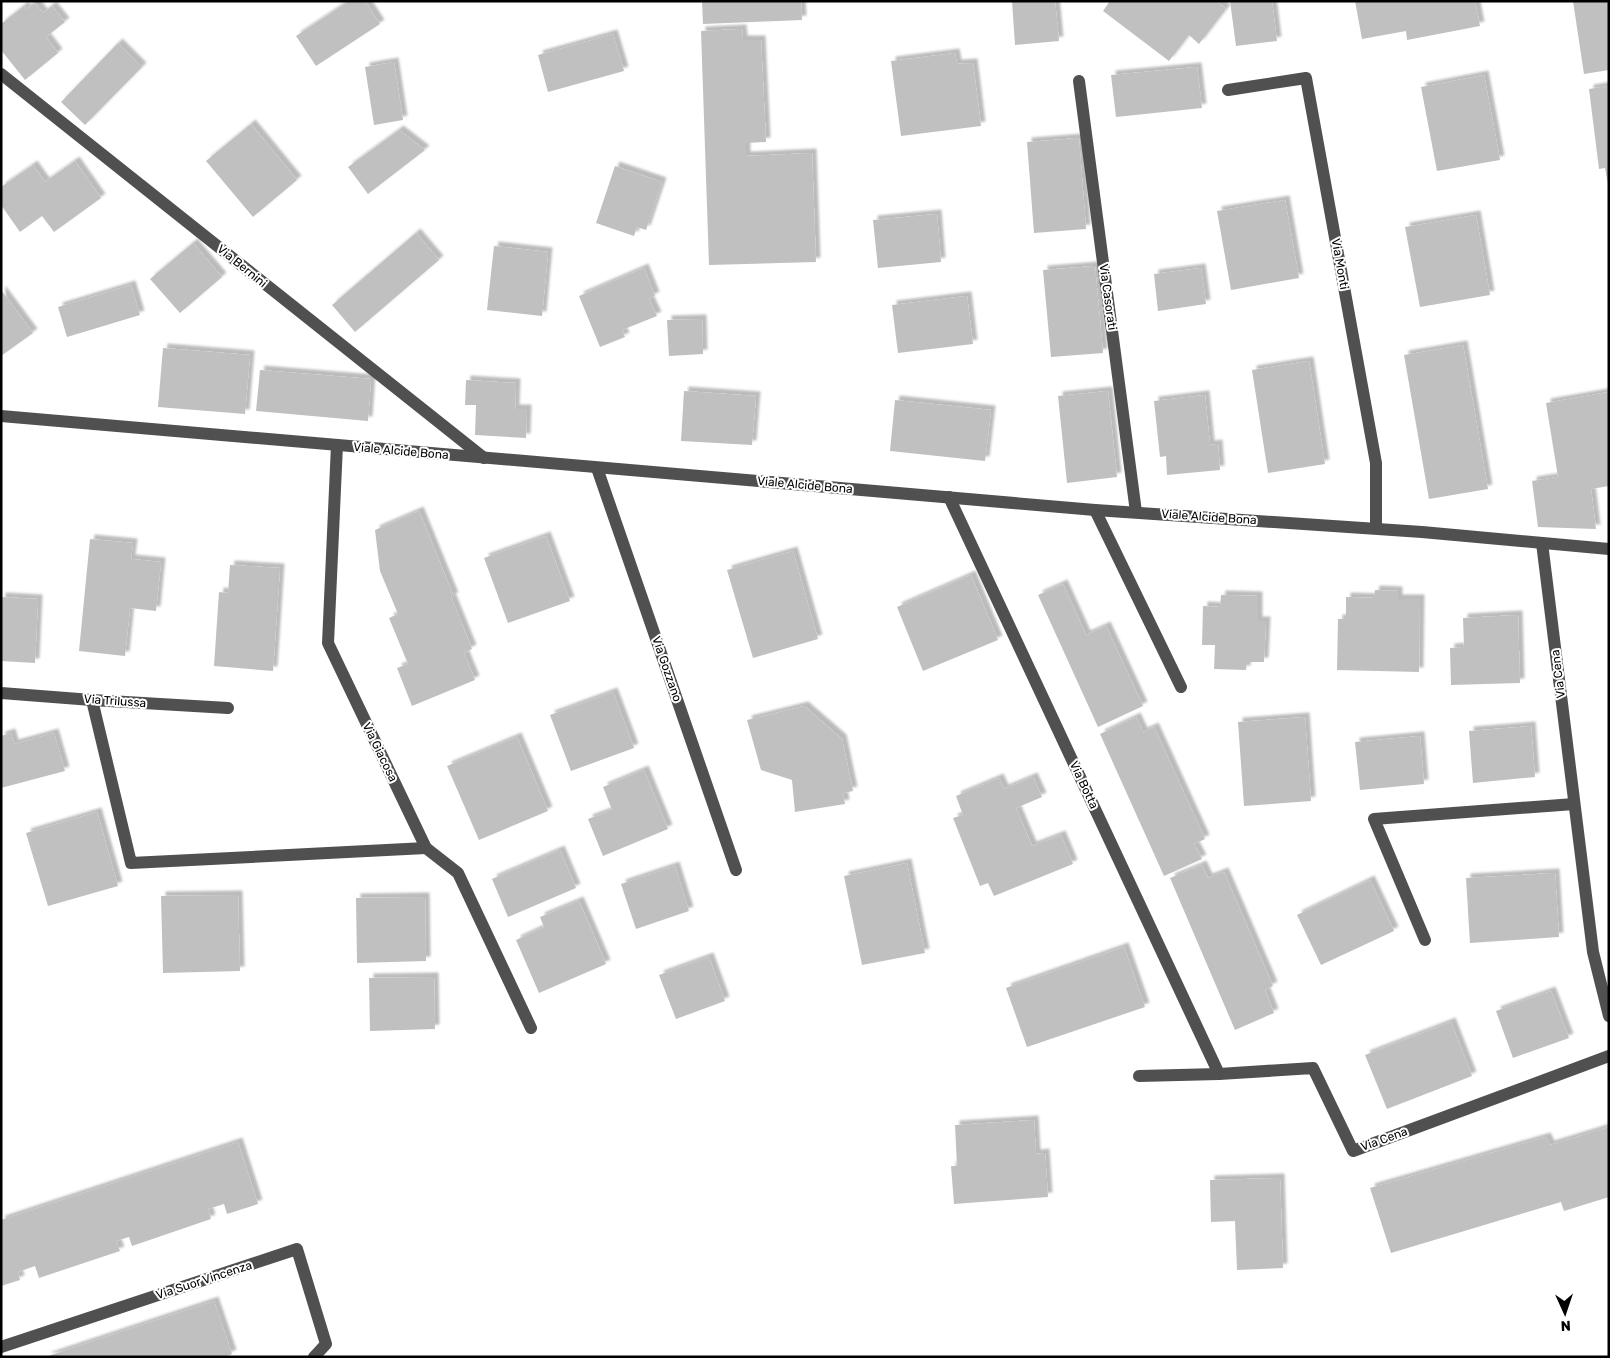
<svg xmlns="http://www.w3.org/2000/svg" width="1610" height="1358" font-family="Rubik,sans-serif">
<style>
.building{fill:#c0c0c0;filter:url(#shadow)}
.lines{fill:none;stroke-linecap:round;stroke-linejoin:round}
.minor{stroke:#505050;stroke-width:12}
.labels{text-anchor:middle;stroke-width:4;stroke-linejoin:round;paint-order:stroke}
.street-label{font-size:12px;fill:#000;stroke:#fff}
</style>
<defs>
<filter id="shadow"><feDropShadow dx="4.5" dy="-4.5" stdDeviation="1" flood-color="#0004"/></filter>
</defs>
<rect width="100%" height="100%" fill="#fff"/>
<!-- building -->
<g class="building">
<polygon points="349,1 365,1 380,24 316,66 296,36"/>
<polygon points="702,1 801,1 802,20 703,24"/>
<polygon points="1012,1 1055,1 1059,41 1015,45"/>
<polygon points="1110,1 1216,1 1226,9 1199,44 1189,35 1169,61 1103,11"/>
<polygon points="1230,1 1272,1 1277,41 1236,46"/>
<polygon points="1355,1 1475,1 1480,26 1407,40 1406,31 1362,39"/>
<polygon points="1573,1 1609,1 1609,70 1584,74"/>
<polygon points="35,3 43,13 52,6 65,22 46,37 58,53 25,80 1,50 1,24 24,6 26,9"/>
<polygon points="742,29 743,40 761,40 766,142 746,143 746,156 812,153 816,262 709,265 701,31"/>
<polygon points="613,34 624,71 548,92 538,55"/>
<polygon points="118,43 142,67 85,125 61,102"/>
<polygon points="955,53 957,64 973,63 981,126 901,136 891,61"/>
<polygon points="394,62 403,120 374,125 365,67"/>
<polygon points="1197,67 1202,108 1116,117 1111,75"/>
<polygon points="1484,75 1500,160 1437,171 1421,87"/>
<polygon points="1609,86 1609,184 1608,184 1605,168 1599,169 1589,89"/>
<polygon points="251,124 297,180 253,217 206,161"/>
<polygon points="399,130 425,150 368,194 348,167"/>
<polygon points="1079,138 1086,229 1034,233 1027,142"/>
<polygon points="75,161 101,198 54,232 42,216 20,232 1,205 1,187 33,165 45,182"/>
<polygon points="615,166 662,182 646,230 637,227 634,236 596,223"/>
<polygon points="1285,200 1299,278 1231,290 1217,211"/>
<polygon points="937,214 941,262 878,268 873,220"/>
<polygon points="1476,215 1490,295 1420,307 1405,227"/>
<polygon points="416,233 439,260 355,332 332,305"/>
<polygon points="193,243 222,277 180,313 150,279"/>
<polygon points="494,246 548,252 542,316 487,310"/>
<polygon points="1095,266 1103,353 1051,357 1043,270"/>
<polygon points="644,268 655,296 649,299 657,316 622,330 625,337 600,347 579,296"/>
<polygon points="1201,268 1206,304 1158,311 1154,274"/>
<polygon points="131,285 140,315 67,337 58,307"/>
<polygon points="1,290 33,333 1,356"/>
<polygon points="967,296 973,344 898,353 892,305"/>
<polygon points="702,319 703,354 669,356 667,320"/>
<polygon points="1463,345 1488,489 1429,499 1404,355"/>
<polygon points="163,348 250,355 245,414 158,407"/>
<polygon points="1309,361 1325,464 1268,473 1252,370"/>
<polygon points="260,370 371,379 368,421 256,411"/>
<polygon points="466,380 516,383 515,409 527,409 526,438 475,435 476,405 465,405"/>
<polygon points="684,391 756,396 752,445 681,441"/>
<polygon points="1108,391 1117,477 1067,483 1058,396"/>
<polygon points="1609,392 1609,486 1591,489 1596,529 1538,527 1532,481 1558,477 1546,403"/>
<polygon points="1205,395 1210,445 1218,444 1220,470 1167,475 1166,456 1160,457 1154,401"/>
<polygon points="895,400 991,410 985,461 890,451"/>
<polygon points="419,511 454,597 451,597 472,649 464,653 475,680 412,706 397,668 408,664 389,618 398,614 380,571 375,530"/>
<polygon points="546,536 570,601 508,623 484,558"/>
<polygon points="90,539 133,543 131,559 161,562 156,611 130,608 125,656 79,651"/>
<polygon points="793,551 818,639 753,658 727,570"/>
<polygon points="230,565 280,568 273,671 214,666 219,592 228,593"/>
<polygon points="971,575 998,640 923,671 897,607"/>
<polygon points="1063,584 1086,635 1106,626 1143,706 1098,727 1038,595"/>
<polygon points="1375,590 1398,591 1398,599 1420,599 1419,672 1337,670 1338,619 1346,619 1346,597 1374,598"/>
<polygon points="1221,595 1258,596 1258,621 1266,621 1264,662 1247,662 1246,670 1214,669 1215,645 1202,645 1203,606 1220,607"/>
<polygon points="1,597 38,599 35,663 1,661"/>
<polygon points="1518,615 1520,683 1451,685 1450,648 1464,647 1463,618"/>
<polygon points="613,692 634,748 571,771 550,715"/>
<polygon points="804,706 842,739 853,791 843,793 845,804 795,812 792,780 761,770 747,720"/>
<polygon points="1136,717 1143,732 1154,727 1205,839 1194,844 1202,859 1164,876 1100,734"/>
<polygon points="1305,717 1311,801 1244,806 1238,722"/>
<polygon points="1531,726 1535,777 1473,783 1469,731"/>
<polygon points="11,733 14,744 54,733 65,771 1,788 1,736"/>
<polygon points="1420,736 1424,784 1360,790 1355,742"/>
<polygon points="517,737 548,811 479,840 447,766"/>
<polygon points="644,770 668,829 603,856 588,819 612,810 603,787"/>
<polygon points="1033,777 1042,797 1016,808 1032,846 1061,835 1073,864 994,896 988,883 980,886 953,818 963,815 956,796 999,778 1004,789"/>
<polygon points="97,812 118,886 48,906 26,833"/>
<polygon points="560,850 576,888 508,917 492,879"/>
<polygon points="907,863 925,953 862,965 844,876"/>
<polygon points="1202,865 1208,878 1224,872 1273,986 1265,990 1274,1013 1235,1030 1170,878"/>
<polygon points="675,866 689,911 636,929 621,884"/>
<polygon points="1555,873 1559,937 1470,943 1466,878"/>
<polygon points="1370,880 1394,931 1321,965 1297,915"/>
<polygon points="238,895 240,971 163,973 161,896"/>
<polygon points="425,897 426,961 357,963 356,898"/>
<polygon points="579,901 606,964 539,993 516,940 544,927 540,917"/>
<polygon points="1124,947 1145,1007 1027,1047 1006,988"/>
<polygon points="709,957 725,1001 676,1019 659,975"/>
<polygon points="434,977 435,1029 370,1031 369,978"/>
<polygon points="1551,991 1569,1038 1513,1058 1496,1011"/>
<polygon points="1451,1022 1472,1076 1387,1109 1365,1055"/>
<polygon points="1034,1120 1036,1154 1045,1153 1048,1197 954,1204 951,1166 957,1166 955,1125"/>
<polygon points="1609,1127 1609,1197 1564,1211 1561,1202 1391,1253 1370,1188 1546,1137 1550,1145"/>
<polygon points="238,1142 258,1204 227,1214 224,1204 208,1209 211,1219 132,1246 129,1237 116,1241 120,1251 39,1278 35,1266 18,1272 20,1280 1,1286 1,1220"/>
<polygon points="1280,1178 1283,1268 1237,1270 1235,1221 1211,1222 1210,1180"/>
<polygon points="214,1301 232,1354 225,1357 45,1357"/>
</g>
<g class="lines">
<!-- minor -->
<g class="minor">
<polyline points="1,74 484,458"/>
<polyline points="1079,81 1136,512"/>
<polyline points="1228,90 1306,78 1376,463 1376,528"/>
<polyline points="1,416 1095,510 1422,532 1609,549"/>
<polyline points="337,445 328,643 426,848 458,873 531,1028"/>
<polyline points="597,468 736,870"/>
<polyline points="949,497 1219,1074"/>
<polyline points="1095,510 1181,687"/>
<polyline points="1542,543 1593,952 1609,1016"/>
<polyline points="1,693 92,700 228,708"/>
<polyline points="92,700 131,863 426,848"/>
<polyline points="1425,940 1374,819 1574,804"/>
<polyline points="1139,1076 1219,1074 1313,1068 1353,1151 1609,1056"/>
<polyline points="1,1347 297,1249 326,1344 314,1357"/>
</g>
</g>
<g class="labels">
<!-- street labels -->
<g class="street-label">
<text transform="translate(1340 264) rotate(80)" y="4">Via Monti</text>
<text transform="translate(242 266) rotate(39)" y="4">Via Bernini</text>
<text transform="translate(1108 297) rotate(82)" y="4">Via Casorati</text>
<text transform="translate(401 451) rotate(5)" y="4">Viale Alcide Bona</text>
<text transform="translate(805 485) rotate(5)" y="4">Viale Alcide Bona</text>
<text transform="translate(1209 517) rotate(4)" y="4">Viale Alcide Bona</text>
<text transform="translate(667 669) rotate(71)" y="4">Via Gozzano</text>
<text transform="translate(1558 674) rotate(-97)" y="4">Via Cena</text>
<text transform="translate(115 701) rotate(4)" y="4">Via Trilussa</text>
<text transform="translate(380 752) rotate(64)" y="4">Via Giacosa</text>
<text transform="translate(1084 785) rotate(65)" y="4">Via Botta</text>
<text transform="translate(1384 1139) rotate(-20)" y="4">Via Cena</text>
<text transform="translate(204 1280) rotate(-18)" y="4">Via Suor Vincenza</text>
</g>
</g>
<!-- border -->
<rect width="1610" height="1358" fill="none" stroke="#000000" stroke-width="5"/>
<!-- north arrow -->
<g transform="translate(1565 1313) rotate(177)" stroke="#ffffff" stroke-width="4" paint-order="stroke">
<path d="M0-4L9 19L0 12L-9 19Z" fill="#000000"/>
<text y="-8" font-size="14" font-weight="bold" text-anchor="middle" fill="#000000">N</text>
</g>
</svg>
